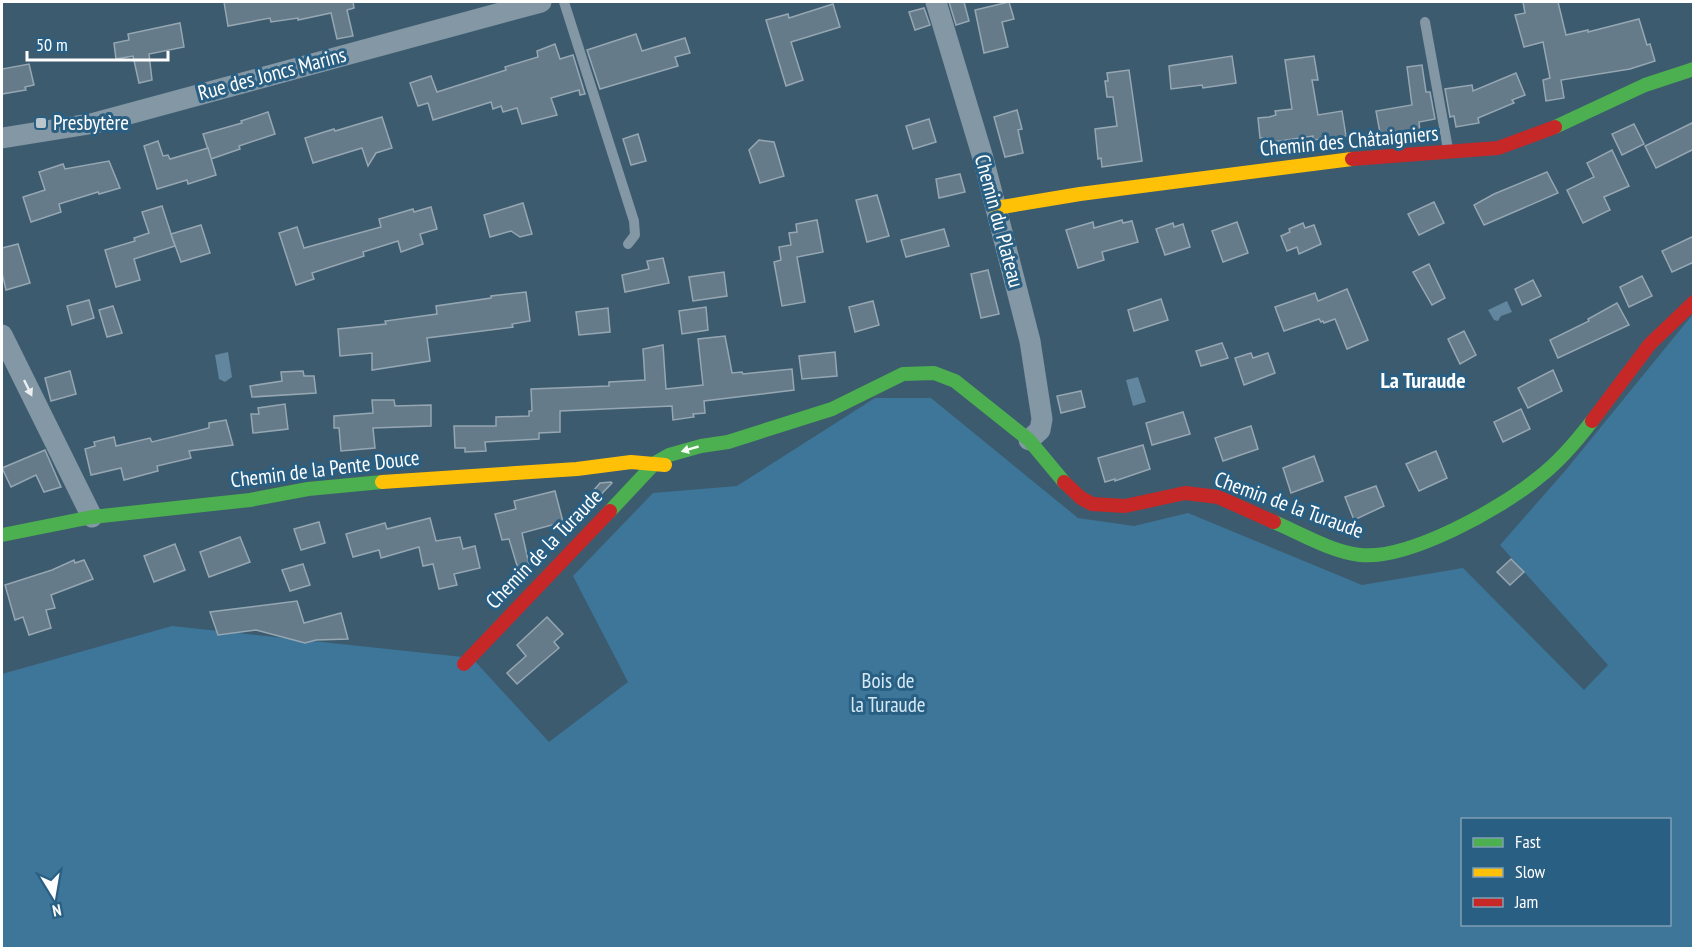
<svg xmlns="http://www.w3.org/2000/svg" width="1695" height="950" font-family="'PT Sans Narrow',sans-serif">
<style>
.green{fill:#3d7699;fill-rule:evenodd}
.water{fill:#61869d}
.building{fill:#657b89;stroke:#96a7b3;stroke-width:1.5}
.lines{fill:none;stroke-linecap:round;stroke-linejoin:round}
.lane{stroke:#8397a5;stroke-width:10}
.street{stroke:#8397a5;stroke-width:21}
.fast{stroke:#4caf50;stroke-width:14}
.slow{stroke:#ffc107;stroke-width:14}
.jam{stroke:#c62828;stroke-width:14}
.oneway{fill:#eceff2}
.oneway2{fill:#f6fbf6}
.poi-dot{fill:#bbc6cd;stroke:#295f83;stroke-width:2}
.labels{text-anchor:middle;stroke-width:6;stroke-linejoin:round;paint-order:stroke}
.street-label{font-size:21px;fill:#fff;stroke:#295f83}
.poi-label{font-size:21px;fill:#fff;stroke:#295f83;text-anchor:start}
.park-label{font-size:21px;fill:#d5e9f5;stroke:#295f83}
.neighbourhood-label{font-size:22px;font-weight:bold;fill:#fff;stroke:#295f83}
</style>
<rect width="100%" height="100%" fill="#3d5b6f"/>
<!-- green -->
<path class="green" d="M1693,314V948H2V674L172,626L472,658L549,742L628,682L573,576L653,493L737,486L875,398H931L1078,518L1134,526L1188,513L1362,585L1463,568L1584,690L1608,665L1500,545L1565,471ZM1462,820H1670V924H1462Z"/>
<!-- water -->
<g class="water">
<polygon points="1507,301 1512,312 1501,316 1498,321 1494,320 1488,310"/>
<polygon points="228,352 232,377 225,382 219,379 215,355"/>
<polygon points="1138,377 1146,402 1133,406 1126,380"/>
</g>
<!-- building -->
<g class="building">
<polygon points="224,2 353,2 354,8 347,10 353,36 337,39 331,13 298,20 298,18 271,22 270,18 228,26"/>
<polygon points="949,2 964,2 969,21 956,25"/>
<polygon points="1009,2 1014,19 1002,22 1008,47 984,53 975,10"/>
<polygon points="1523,2 1558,2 1566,35 1588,30 1588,32 1639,19 1647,45 1650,44 1655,61 1630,69 1561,80 1564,98 1546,101 1543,80 1550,78 1543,42 1524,47 1515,15 1525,13"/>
<polygon points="833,4 840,27 791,42 803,80 786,86 766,20 788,14 789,18"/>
<polygon points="924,8 930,25 915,30 909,12"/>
<polygon points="180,23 184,47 149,54 152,80 139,83 133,56 116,59 114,43 129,40 128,34"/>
<polygon points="636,34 642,51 685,38 690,53 675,57 678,66 600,89 587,50"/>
<polygon points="555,44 560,59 573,55 585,94 580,95 579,90 551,98 557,115 522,124 517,108 503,112 501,106 493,109 491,102 433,120 428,103 418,106 410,83 431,76 437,92 506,70 505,67 538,57 537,51"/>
<polygon points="1232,56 1236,83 1203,88 1202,85 1171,89 1169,66"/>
<polygon points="1314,56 1318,80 1312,80 1318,115 1342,111 1346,136 1313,140 1313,136 1273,142 1272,138 1260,138 1258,118 1269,117 1276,115 1275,111 1292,109 1285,60"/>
<polygon points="29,64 34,85 25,87 26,90 2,94 2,69"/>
<polygon points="1422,65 1426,92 1430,92 1435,119 1419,122 1420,132 1396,136 1395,131 1380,133 1376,111 1412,105 1407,67"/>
<polygon points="1129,70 1142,161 1102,167 1101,158 1098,159 1095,129 1117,126 1113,97 1107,97 1105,81 1108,81 1107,73"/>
<polygon points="1516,73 1525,95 1512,100 1514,103 1478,118 1479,123 1456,127 1454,116 1450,117 1445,89 1472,85 1473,91"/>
<polygon points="1017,110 1022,129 1018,130 1023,153 1005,157 994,117"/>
<polygon points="268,112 275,134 239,146 240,149 211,159 203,134 242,123 241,121"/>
<polygon points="382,117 392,148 376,153 368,166 362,148 313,163 305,138 334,129 335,131"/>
<polygon points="929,119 936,142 913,149 906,126"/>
<polygon points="1694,122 1694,149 1656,168 1645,146"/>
<polygon points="1634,124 1644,144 1622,155 1612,134"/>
<polygon points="638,134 646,161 631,165 623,139"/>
<polygon points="759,140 774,142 784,176 760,183 749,150"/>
<polygon points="158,141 163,156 168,155 170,159 208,148 216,175 188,184 187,180 157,189 144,146"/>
<polygon points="1612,150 1629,186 1604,197 1610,210 1583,223 1567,190 1594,177 1587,163"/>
<polygon points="109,161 120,188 99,194 98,192 59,204 61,212 31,222 23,197 45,190 39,172 63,164 65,169"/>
<polygon points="1547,172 1558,193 1484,225 1474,205 1494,194"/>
<polygon points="960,174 965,192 939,198 936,179"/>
<polygon points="877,195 889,236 867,242 856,200"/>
<polygon points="1434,202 1444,223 1419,235 1408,214"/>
<polygon points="523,203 532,234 520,237 511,231 490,237 484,215"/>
<polygon points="162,206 175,246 134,259 140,280 116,287 105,250 135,241 134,238 149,233 142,212"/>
<polygon points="431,207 437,229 420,234 423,244 401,252 398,241 363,252 364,256 312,273 314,279 296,285 279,233 297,227 304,248 381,227 379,219 413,209 414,212"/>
<polygon points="817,220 823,252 797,257 805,302 782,306 774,262 781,260 779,247 791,245 789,233 797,232 796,224"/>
<polygon points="1122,220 1123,223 1132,221 1138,242 1102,252 1104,260 1078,268 1066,230 1093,222 1094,228"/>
<polygon points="1237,222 1248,253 1223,262 1212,231"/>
<polygon points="1173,223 1174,227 1183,224 1190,247 1165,255 1156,229"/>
<polygon points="1303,223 1305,228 1314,225 1321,244 1299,254 1297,247 1287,251 1281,236 1290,232 1289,229"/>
<polygon points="201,225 210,253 181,262 171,234"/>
<polygon points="944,229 949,246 906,257 901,240"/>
<polygon points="1694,236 1694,262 1672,272 1662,251"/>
<polygon points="18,244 30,283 6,290 2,273 2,248"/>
<polygon points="663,258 669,283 625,292 622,275 649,269 647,261"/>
<polygon points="1429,264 1445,298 1432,305 1413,272"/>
<polygon points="988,270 999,314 981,318 971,274"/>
<polygon points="724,272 727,296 693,301 689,277"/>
<polygon points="1642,276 1652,296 1629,307 1620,287"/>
<polygon points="1533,280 1541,296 1522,305 1515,289"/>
<polygon points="1347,289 1368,340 1347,349 1335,319 1324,323 1323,321 1321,322 1319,319 1284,331 1275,307 1315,293 1318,301"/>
<polygon points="526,292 530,321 512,324 513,327 427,338 430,361 372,370 372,353 340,356 338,329 386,324 385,321 437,314 436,306 491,298 491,296"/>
<polygon points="1161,299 1168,320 1134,331 1128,310"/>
<polygon points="89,300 94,318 72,325 67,306"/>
<polygon points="873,301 879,325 855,332 849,307"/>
<polygon points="1617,303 1629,325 1558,358 1550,340 1589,321 1588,319"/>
<polygon points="113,306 122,333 107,337 99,310"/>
<polygon points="706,307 708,330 682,334 679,311"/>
<polygon points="608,308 610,332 579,335 576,312"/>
<polygon points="1464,331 1476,355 1460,364 1448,339"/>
<polygon points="725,336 732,373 742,372 743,374 792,369 794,390 704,401 705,413 693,414 694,417 673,420 672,406 560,411 560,432 539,433 539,439 485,442 486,451 465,452 465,448 455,448 454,426 496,426 496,417 529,416 529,411 532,411 531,389 609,386 609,382 645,380 643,349 663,345 666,389 703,385 698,339"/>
<polygon points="1222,343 1228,358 1201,366 1196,351"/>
<polygon points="835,352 837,376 802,379 799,356"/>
<polygon points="1251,353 1253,358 1268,353 1275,373 1244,385 1235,358"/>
<polygon points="1553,370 1562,391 1528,408 1518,388"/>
<polygon points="70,371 76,394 51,401 45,378"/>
<polygon points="303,371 304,376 314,376 316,393 252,397 250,386 282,381 281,372"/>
<polygon points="1081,391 1085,407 1061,413 1057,396"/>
<polygon points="372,400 394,400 395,406 431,405 431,426 373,428 375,448 341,451 339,428 334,428 334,416 373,413"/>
<polygon points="285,404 288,429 253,433 251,414 259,414 258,408"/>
<polygon points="1521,409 1530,429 1503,442 1494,422"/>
<polygon points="1183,412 1190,434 1152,445 1146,423"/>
<polygon points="226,420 233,445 189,451 191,458 157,466 158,471 124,480 121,468 91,475 85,449 95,446 94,442 114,437 116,446 150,438 152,442 209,428 209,423"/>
<polygon points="1251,426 1258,449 1223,461 1215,438"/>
<polygon points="1143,445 1150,469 1115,481 1115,479 1105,482 1098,458"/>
<polygon points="45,450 61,487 44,492 36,475 11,487 2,468"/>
<polygon points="1436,451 1447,478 1419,491 1406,464"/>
<polygon points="1314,456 1323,481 1291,493 1283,468"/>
<polygon points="611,482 612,483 580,516 575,512 600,483"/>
<polygon points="1376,486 1384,506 1354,520 1345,497"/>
<polygon points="555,491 563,522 522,533 530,569 519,572 509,539 502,540 495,514 516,509 514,501"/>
<polygon points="430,518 436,541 460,537 463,549 475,546 480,568 454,574 457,585 439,589 433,564 423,566 419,547 381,558 379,550 353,557 346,534 385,523 387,529"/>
<polygon points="319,522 325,543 301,550 294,529"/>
<polygon points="240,537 250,562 209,577 200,552"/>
<polygon points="175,544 185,570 154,582 144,556"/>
<polygon points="1511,559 1524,572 1510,585 1497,572"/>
<polygon points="74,560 75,563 84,560 93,579 51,595 55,608 46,610 51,628 29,635 23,617 15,620 5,585 52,570"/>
<polygon points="303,564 310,585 290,591 282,570"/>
<polygon points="297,601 304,623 341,613 348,639 316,640 305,643 256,630 218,635 210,612"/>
<polygon points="547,617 563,634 554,642 559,648 517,684 507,673 526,656 517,645"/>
</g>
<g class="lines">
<!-- lane -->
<g class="lane">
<polyline points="564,2 634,221 635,235 628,244"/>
<polyline points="1425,22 1448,149"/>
</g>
<!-- street -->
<g class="street">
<polyline points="936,2 983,158 1030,341 1042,419 1040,430 1029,440"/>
<polyline points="2,138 95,123 541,2"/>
<polyline points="2,335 92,517"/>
</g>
<!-- fast -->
<g class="fast">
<polyline points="1555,127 1645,85 1694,69"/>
<polyline points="610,511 655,463 669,455 701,446 728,442 832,409 903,374 934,373 955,381 1029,440 1064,482"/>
<path d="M1274,522C1300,533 1332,552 1360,555C1409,560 1500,509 1538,478C1559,462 1576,442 1592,421"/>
<polyline points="2,535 92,517 250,500 308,489 382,482"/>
</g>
<!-- slow -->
<g class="slow">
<polyline points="996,208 1080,194 1352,159"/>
<polyline points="382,482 577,469 631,462 665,465"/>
</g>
<!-- jam -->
<g class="jam">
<polyline points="1352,159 1498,148 1555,127"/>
<polyline points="1592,421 1650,344 1694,302"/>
<polyline points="1064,482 1081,498 1092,504 1125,506 1185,493 1218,497 1274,522"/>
<polyline points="464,664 610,511"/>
</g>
</g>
<!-- one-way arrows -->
<defs><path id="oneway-solid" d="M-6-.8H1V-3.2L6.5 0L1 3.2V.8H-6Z" transform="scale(1.5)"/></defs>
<use class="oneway" href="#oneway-solid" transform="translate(28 388) rotate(64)"/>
<use class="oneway2" href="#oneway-solid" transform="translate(690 449) rotate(164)"/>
<!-- markers -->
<rect class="poi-dot" x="35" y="117" width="12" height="12" rx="3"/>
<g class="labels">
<!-- street labels -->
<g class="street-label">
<text transform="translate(272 74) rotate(-15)" y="7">Rue des Joncs Marins</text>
<text transform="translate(1349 141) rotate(-5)" y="7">Chemin des Châtaigniers</text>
<text transform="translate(999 221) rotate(75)" y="7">Chemin du Plateau</text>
<text transform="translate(325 469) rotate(-7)" y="7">Chemin de la Pente Douce</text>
<text transform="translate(1289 505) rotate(20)" y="7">Chemin de la Turaude</text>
<text transform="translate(544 549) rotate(-46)" y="7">Chemin de la Turaude</text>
</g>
<!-- poi labels -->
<g class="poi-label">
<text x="53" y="130">Presbytère</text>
</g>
<!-- park labels -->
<g class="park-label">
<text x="888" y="688">Bois de<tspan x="888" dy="24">la Turaude</tspan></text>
</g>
<!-- neighbourhood labels -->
<g class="neighbourhood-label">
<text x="1423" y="388">La Turaude</text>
</g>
</g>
<!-- border -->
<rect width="1695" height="950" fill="none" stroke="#ffffff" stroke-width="6"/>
<!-- legend -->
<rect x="1461" y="818" width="210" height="108" fill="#295f83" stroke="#7f9fb5" stroke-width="1.5"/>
<rect x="1473" y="838" width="30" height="9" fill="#4caf50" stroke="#7f9fb5" stroke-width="1.5"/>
<text x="1515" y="848" font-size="18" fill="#ffffff">Fast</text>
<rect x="1473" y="868" width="30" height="9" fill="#ffc107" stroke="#7f9fb5" stroke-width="1.5"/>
<text x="1515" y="878" font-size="18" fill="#ffffff">Slow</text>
<rect x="1473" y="898" width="30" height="9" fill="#c62828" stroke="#7f9fb5" stroke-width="1.5"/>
<text x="1515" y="908" font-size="18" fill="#ffffff">Jam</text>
<!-- north arrow -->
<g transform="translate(54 896) rotate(169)" stroke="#295f83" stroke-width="4.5" paint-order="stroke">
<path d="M0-4.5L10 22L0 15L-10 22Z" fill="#ffffff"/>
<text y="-9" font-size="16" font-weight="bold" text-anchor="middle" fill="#ffffff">N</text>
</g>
<!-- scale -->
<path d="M27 51v9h141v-9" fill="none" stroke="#ffffff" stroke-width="3"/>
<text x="36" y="51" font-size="18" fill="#ffffff" stroke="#295f83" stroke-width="4.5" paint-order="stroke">50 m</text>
</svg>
